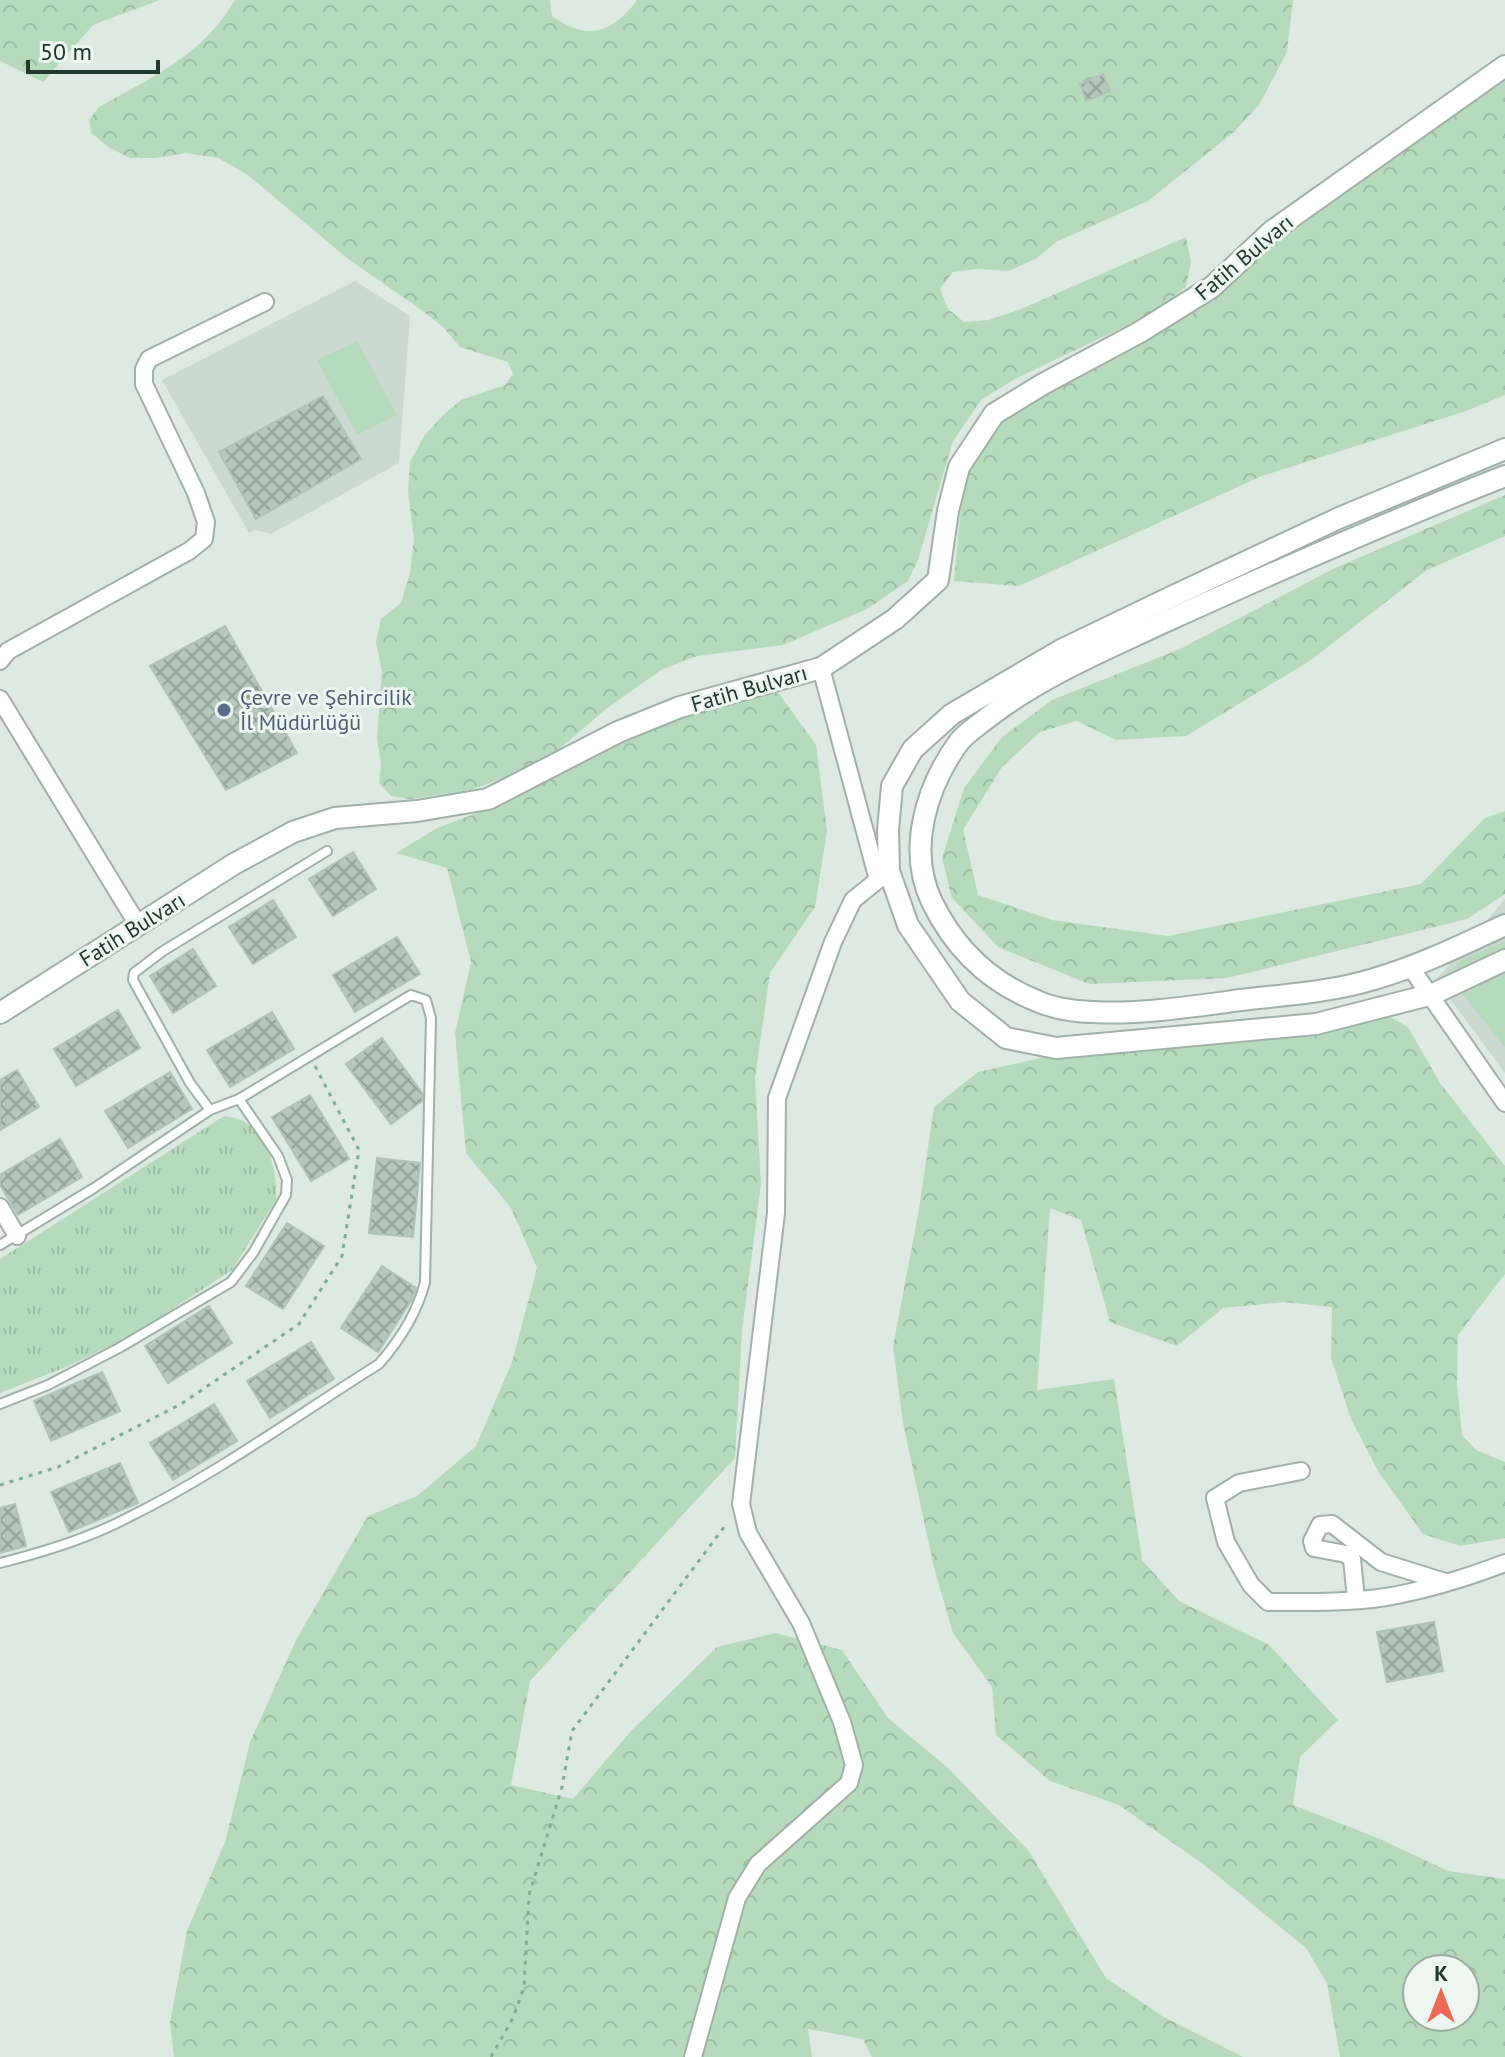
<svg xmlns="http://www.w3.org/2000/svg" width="1505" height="2057" font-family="'PT Sans',sans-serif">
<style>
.built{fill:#ccd9d2}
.grass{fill:url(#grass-tufts)}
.forest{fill:url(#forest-crowns);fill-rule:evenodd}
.park{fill:#b6dbbc}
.building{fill:url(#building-cross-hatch);stroke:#b0c2b9;stroke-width:2}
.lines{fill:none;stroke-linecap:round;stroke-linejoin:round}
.service-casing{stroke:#a1b0a9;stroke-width:12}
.minor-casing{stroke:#a1b0a9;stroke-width:20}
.tertiary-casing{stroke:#a1b0a9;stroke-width:24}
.path{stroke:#7fac99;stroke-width:3;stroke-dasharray:4 6;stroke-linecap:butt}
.service{stroke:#fff;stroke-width:8}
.minor{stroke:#fff;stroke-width:16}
.tertiary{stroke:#fff;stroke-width:20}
.service-dot{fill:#5c6f8a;stroke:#eef6f1;stroke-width:3}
.labels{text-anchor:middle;stroke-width:6;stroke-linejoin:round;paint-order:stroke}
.street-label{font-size:22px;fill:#20382f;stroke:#eef6f1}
.service-label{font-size:22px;fill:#4e5e75;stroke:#eef6f1;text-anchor:start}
</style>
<defs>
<pattern id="grass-tufts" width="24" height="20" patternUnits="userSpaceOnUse" patternTransform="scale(2)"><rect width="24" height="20" fill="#b6dbbc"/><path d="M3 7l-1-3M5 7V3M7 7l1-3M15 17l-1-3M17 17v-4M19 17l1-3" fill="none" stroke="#9cbda2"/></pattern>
<pattern id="forest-crowns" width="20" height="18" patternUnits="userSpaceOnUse" patternTransform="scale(2)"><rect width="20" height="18" fill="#b6dbbc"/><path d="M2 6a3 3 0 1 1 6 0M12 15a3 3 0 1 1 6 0" fill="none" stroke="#9cbda2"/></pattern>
<pattern id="building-cross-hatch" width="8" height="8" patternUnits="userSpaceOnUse" patternTransform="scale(2)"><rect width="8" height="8" fill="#b6c7be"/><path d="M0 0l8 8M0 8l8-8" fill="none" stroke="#94a39b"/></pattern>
</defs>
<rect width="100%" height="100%" fill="#dee9e3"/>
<!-- built -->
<g class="built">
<polygon points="355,281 410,316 399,463 271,534 255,530 249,533 162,380"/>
<polygon points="1505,899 1505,1073 1436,980"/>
</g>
<!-- grass -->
<path class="grass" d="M224,1116C230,1117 238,1118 243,1121C269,1135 278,1174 276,1200L232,1270L131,1336L66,1367L0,1393V1259Z"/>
<!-- forest -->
<g class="forest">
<polygon points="0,0 160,0 93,25 43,82 0,61"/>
<path d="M235,0H550L552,16C587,41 612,34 637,0H1293L1287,52L1259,105L1235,131L1148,201L1056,242L1037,258L1009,271L978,269L953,272L940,289L948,309L964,322L989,320L1021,309L1186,237L1191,261L1186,287L1151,314L1015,379L981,400L953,441L918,560L908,581L867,609L783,645L697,656L661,670L606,709L557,751L517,773L471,790L410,799L391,796L379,783L381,764L377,738L382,672L376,642L381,619L401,603L410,573L414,539L408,491L410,462L424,436L443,415L461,400L505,385L513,374L508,362L460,347L443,327L420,309L348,259L248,175L218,158L186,153L156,158H130L110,148L91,133L89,120L99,107C152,77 202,56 235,0Z"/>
<polygon points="1505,81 1505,395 1466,411 1262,476 1019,586 954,581 962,496 983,432 1347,182"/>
<polygon points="1505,495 1505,536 1427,570 1311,660 1186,736 1116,740 1077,721 1040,732 1002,767 963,830 978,895 1052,920 1168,936 1421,884 1485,818 1505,811 1505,894 1467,919 1227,978 1089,984 998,947 952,898 942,858 964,788 1002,737 1052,700 1180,649 1335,568"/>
<polygon points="770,681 816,745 827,831 815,907 770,973 755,1078 761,1184 742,1331 735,1458 530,1681 511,1785 573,1799 631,1731 717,1647 775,1633 842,1650 888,1718 948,1768 1028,1850 1106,1978 1162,2016 1243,2057 872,2057 863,2039 808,2029 812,2057 174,2057 170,2023 187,1931 225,1842 250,1742 297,1638 368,1516 417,1496 476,1446 512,1362 537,1268 511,1208 466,1153 455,1033 471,962 447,868 396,853 437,828 504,803 607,748 674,700"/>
<path d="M1377,1010L1408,1027L1440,1083L1505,1166V1274L1458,1335L1457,1386L1462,1435L1476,1450L1505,1462V1538L1460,1546L1423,1534L1378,1471L1351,1419L1331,1358L1332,1307L1284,1302L1223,1308L1177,1346L1110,1322L1081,1220L1050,1208L1037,1390L1114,1379L1142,1560L1179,1601L1269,1645L1338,1720L1300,1757L1293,1805L1380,1839L1448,1871L1505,1879V2057H1340L1327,1983L1306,1948L1203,1864L1119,1805L1050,1781L996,1735L992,1687L953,1633L934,1568L903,1423L893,1347L919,1209L934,1107L978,1072L1040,1058L1158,1046ZM1417,1969H1465V2017H1417Z"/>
</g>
<!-- park -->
<g class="park">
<polygon points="357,341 397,415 357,435 317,360"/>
<polygon points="1505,941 1505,1048 1447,974 1460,961"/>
</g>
<!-- building -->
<g class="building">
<polygon points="1103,74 1110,91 1086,101 1080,84"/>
<polygon points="323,396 361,459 256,519 219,452"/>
<polygon points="225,626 297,753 226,790 150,666"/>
<polygon points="353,852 376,889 333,916 309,879"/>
<polygon points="273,900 296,937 253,964 229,927"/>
<polygon points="397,937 420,974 355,1012 333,975"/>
<polygon points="193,949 216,986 173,1013 150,976"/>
<polygon points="118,1010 140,1048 76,1086 54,1049"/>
<polygon points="272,1012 294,1049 230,1087 207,1050"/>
<polygon points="382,1038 422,1093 422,1101 391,1124 346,1064"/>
<polygon points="17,1070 39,1107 0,1130 0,1080"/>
<polygon points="170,1072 192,1109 128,1148 105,1111"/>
<polygon points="310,1095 349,1159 311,1181 272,1117"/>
<polygon points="60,1139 82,1177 18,1215 0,1185 0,1175"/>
<polygon points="377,1158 420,1163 413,1237 369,1233"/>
<polygon points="287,1223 324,1246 283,1309 246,1286"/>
<polygon points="382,1266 416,1288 412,1299 378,1352 341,1328"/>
<polygon points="209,1306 232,1343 168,1383 145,1346"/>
<polygon points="311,1342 334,1379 270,1418 247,1381"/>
<polygon points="102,1372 120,1411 51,1441 34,1401"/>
<polygon points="214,1404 237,1441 173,1480 150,1443"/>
<polygon points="120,1463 138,1503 69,1532 51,1492"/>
<polygon points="15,1504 26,1546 0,1553 0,1508"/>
<polygon points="1434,1622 1443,1671 1387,1682 1377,1632"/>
</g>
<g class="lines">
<defs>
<g id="service">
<polyline points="210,1110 190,1083 133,980 134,973 163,951 327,851"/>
<path d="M0,1245L94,1188L210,1110L239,1099L411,995L426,1000L431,1018L425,1282C417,1314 400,1340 379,1364C296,1416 215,1475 127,1518C91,1537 40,1553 0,1563"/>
<polyline points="0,1404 48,1385 119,1348 231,1282 253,1253 286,1195 287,1180 278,1156 239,1099"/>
</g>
<g id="minor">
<polyline points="0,661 8,651 189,551 204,539 206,522 196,493 144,384 144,369 149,359 265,302"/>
<polyline points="821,668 878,880"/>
<polyline points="0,699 138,925"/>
<polyline points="1416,964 1411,968 1505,1103"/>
<polyline points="0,1207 17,1236"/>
<path d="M1301,1471L1239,1483L1215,1498L1226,1542L1251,1585L1268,1602C1306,1602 1347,1603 1386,1597C1427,1590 1466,1578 1505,1563"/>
<polyline points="1356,1599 1352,1559 1346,1554 1314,1548 1312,1541 1320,1525 1332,1524 1381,1562 1445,1582"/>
<polyline points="693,2057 737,1898 758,1864 849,1783 854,1765 842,1722 801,1623 748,1533 741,1504 776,1213 777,1098 833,942 853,900 889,871"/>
</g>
<g id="tertiary">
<polyline points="1505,449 1339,518 1171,597 1061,650 952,714 913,749 892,786 888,830 889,871 908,925 960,1001 1006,1038 1056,1048 1316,1024 1433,994 1505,960"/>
<path d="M1505,476C1388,522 1274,572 1160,624C1100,652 1038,678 986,719C977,726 966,733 959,742C926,787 907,850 932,902C954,947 989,982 1037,1001C1052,1008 1076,1012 1093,1012C1138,1015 1196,1006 1241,1000C1284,995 1332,992 1374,979C1419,966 1462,945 1505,925"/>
<polyline points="0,1013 234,864 293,832 335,818 417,811 488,799 618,732 680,707 821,668 895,619 938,580 948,511 959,467 994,414 1043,384 1140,332 1212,287 1272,231 1505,66"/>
</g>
</defs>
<!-- service casing -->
<use href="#service" class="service-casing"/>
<!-- minor casing -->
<use href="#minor" class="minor-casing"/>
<!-- tertiary casing -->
<use href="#tertiary" class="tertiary-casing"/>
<!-- path -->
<g class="path">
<polyline points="0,1485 58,1467 181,1404 299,1324 342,1256 359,1150 315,1066"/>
<polyline points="491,2057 513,2018 524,1987 529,1895 562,1787 572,1731 727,1523"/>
</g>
<!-- service -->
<use href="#service" class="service"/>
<!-- minor -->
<use href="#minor" class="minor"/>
<!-- tertiary -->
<use href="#tertiary" class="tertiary"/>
</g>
<!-- markers -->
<circle class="service-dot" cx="224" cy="710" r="8"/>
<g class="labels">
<!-- street labels -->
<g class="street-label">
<text transform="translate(1244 257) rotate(-40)" y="8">Fatih Bulvarı</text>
<text transform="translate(749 688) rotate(-16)" y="8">Fatih Bulvarı</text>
<text transform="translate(132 929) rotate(-32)" y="8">Fatih Bulvarı</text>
</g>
<!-- service labels -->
<g class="service-label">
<text x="240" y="705">Çevre ve Şehircilik<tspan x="240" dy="25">İl Müdürlüğü</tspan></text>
</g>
</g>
<!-- north arrow -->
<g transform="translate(1441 1993)"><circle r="38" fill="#eef6f1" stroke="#9caaa3" stroke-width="2"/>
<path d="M0-6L14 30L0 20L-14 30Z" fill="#ef6a56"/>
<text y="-12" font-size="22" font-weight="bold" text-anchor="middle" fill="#20382f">K</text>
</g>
<!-- scale -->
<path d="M28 60v12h130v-12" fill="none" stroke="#20382f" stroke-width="4"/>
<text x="40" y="60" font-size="24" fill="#20382f" stroke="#eef6f1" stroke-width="6" paint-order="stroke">50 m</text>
</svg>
